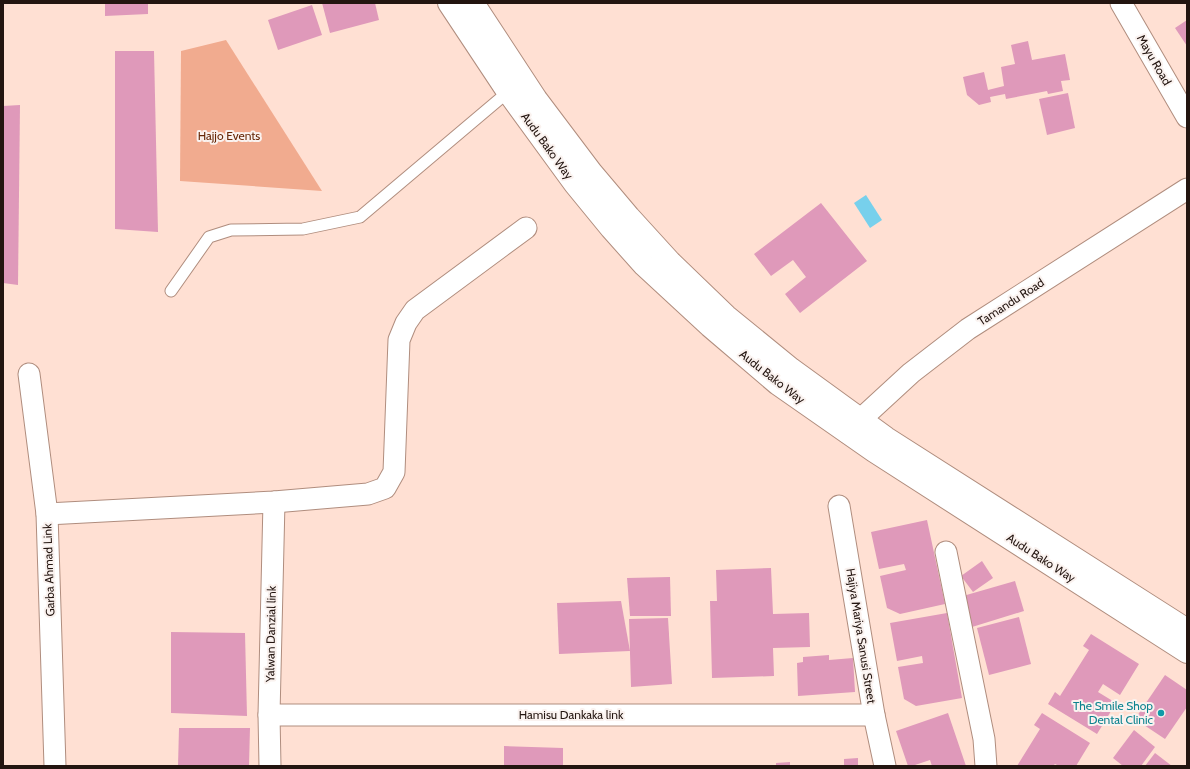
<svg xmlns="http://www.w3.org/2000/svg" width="1190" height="769" font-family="Cabin,sans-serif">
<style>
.green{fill:#f1ab8f}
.water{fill:#77d0ec}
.building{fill:#df99ba}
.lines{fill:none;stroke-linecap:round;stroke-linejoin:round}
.lane-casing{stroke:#b08d7e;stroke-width:13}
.street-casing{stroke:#b08d7e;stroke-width:23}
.secondary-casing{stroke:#b08d7e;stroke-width:24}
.lane{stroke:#fff;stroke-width:11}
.street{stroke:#fff;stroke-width:21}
.secondary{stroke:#fff;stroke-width:22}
.culture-dot{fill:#0f9aa8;stroke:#faf2ef;stroke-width:1.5}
.labels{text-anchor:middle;stroke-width:4;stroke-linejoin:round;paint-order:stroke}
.street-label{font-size:12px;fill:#231510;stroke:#faf2ef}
.park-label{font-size:12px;fill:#662707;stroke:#faf2ef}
.culture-label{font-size:12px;fill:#0d838f;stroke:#faf2ef;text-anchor:end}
</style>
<rect width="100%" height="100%" fill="#ffe0d3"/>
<!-- green -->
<polygon class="green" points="226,40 322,191 180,181 181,51"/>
<!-- water -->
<polygon class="water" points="866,195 882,220 870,228 854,203"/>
<!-- building -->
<g class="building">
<polygon points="105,3 148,3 148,14 105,16"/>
<polygon points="322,3 375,3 379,20 330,33"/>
<polygon points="312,5 322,35 278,50 268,20"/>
<polygon points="1187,20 1187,46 1175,28"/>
<polygon points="1028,41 1032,60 1065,54 1070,80 1061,81 1063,91 1048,94 1047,91 1006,99 1005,94 990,97 991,102 979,105 967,95 963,77 984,72 988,90 1004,86 1001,67 1015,64 1011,45"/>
<polygon points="115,51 154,51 158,232 115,229"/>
<polygon points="1068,93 1075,128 1047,135 1039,99"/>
<polygon points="20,105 18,285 3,283 3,106"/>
<polygon points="821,203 867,261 800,313 785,294 806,277 793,260 771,276 754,254"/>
<polygon points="927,520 945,604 900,614 887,608 880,576 906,570 904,564 879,569 871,532"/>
<polygon points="982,561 993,578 973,592 961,576"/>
<polygon points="771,568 773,614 809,613 810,647 773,648 774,676 712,678 710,601 717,601 716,570"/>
<polygon points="670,577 671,616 630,616 627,578"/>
<polygon points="1015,581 1024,611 972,627 963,596"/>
<polygon points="621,601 630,651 559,654 557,603"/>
<polygon points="947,613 962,698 916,706 904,699 898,667 923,663 922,656 897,661 890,623"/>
<polygon points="1019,617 1031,664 989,675 977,628"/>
<polygon points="668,618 672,684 631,687 629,619"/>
<polygon points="171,632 245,633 247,716 171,713"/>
<polygon points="1091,634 1139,664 1120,695 1103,684 1098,692 1116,703 1097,734 1048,704 1055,692 1060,696 1089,650 1083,646"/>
<polygon points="829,655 829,660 853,658 855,692 798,696 797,663 803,662 803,657"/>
<polygon points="1165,675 1187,690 1187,707 1165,739 1135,719"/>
<polygon points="948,713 966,766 932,766 930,760 912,766 908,766 896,731"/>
<polygon points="1042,713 1090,743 1076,766 1059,766 1055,764 1053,766 1017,766 1040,729 1034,725"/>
<polygon points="179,728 250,728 249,766 178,766"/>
<polygon points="1134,730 1155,747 1141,766 1123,766 1113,758"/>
<polygon points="504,746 563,748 563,766 504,766"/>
<polygon points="1155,753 1172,766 1145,766"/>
<polygon points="858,758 858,766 844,766 844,759"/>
<polygon points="790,762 790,766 776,766 776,763"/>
</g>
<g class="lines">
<defs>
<polyline id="lane" points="171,291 209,237 231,230 303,229 360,217 508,92"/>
<g id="street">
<polyline points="1121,3 1187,117"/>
<polyline points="29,374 47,514 55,766"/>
<polyline points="848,433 861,419 911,373 968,329 1187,189"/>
<polyline points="839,506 874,715 885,766"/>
<polyline points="47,514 274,502 368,494 385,488 394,472 399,340 406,323 415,310 526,228"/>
<polyline points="946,552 984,739 986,766"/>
<polyline points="269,715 874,715"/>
<polyline points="270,766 269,715 274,502"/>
</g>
<g id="secondary">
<polyline points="449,3 508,92 575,184 611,228 644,265 710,326 778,384 874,451 1187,652"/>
<polyline points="473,3 536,99 591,172 629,217 670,262 726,316 791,369 886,438 1187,630"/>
</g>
</defs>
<!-- lane casing -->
<use href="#lane" class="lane-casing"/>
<!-- street casing -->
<use href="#street" class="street-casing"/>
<!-- secondary casing -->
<use href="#secondary" class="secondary-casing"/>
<!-- lane -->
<use href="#lane" class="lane"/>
<!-- street -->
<use href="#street" class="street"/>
<!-- secondary -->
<use href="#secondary" class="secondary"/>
</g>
<!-- markers -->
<circle class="culture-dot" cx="1161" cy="713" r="4"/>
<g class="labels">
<!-- street labels -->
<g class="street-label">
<text transform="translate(1154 60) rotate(60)" y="4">Mayu Road</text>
<text transform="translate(547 146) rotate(54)" y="4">Audu Bako Way</text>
<text transform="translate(1011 302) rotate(-33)" y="4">Tamandu Road</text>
<text transform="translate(772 377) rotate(38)" y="4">Audu Bako Way</text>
<text transform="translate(1041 558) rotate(33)" y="4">Audu Bako Way</text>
<text transform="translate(49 570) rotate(-92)" y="4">Garba Ahmad Link</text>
<text transform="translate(271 634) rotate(-89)" y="4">Yalwan Danzial link</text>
<text transform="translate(861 636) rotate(81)" y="4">Hajiya Mariya Sanusi Street</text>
<text x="571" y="719">Hamisu Dankaka link</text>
</g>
<!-- park labels -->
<g class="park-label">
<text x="229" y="140">Hajjo Events</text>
</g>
<!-- culture labels -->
<g class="culture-label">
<text x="1153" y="710">The Smile Shop<tspan x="1153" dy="14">Dental Clinic</tspan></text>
</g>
</g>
<!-- border -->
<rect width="1190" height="769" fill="none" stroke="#231510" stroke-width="8"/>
</svg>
